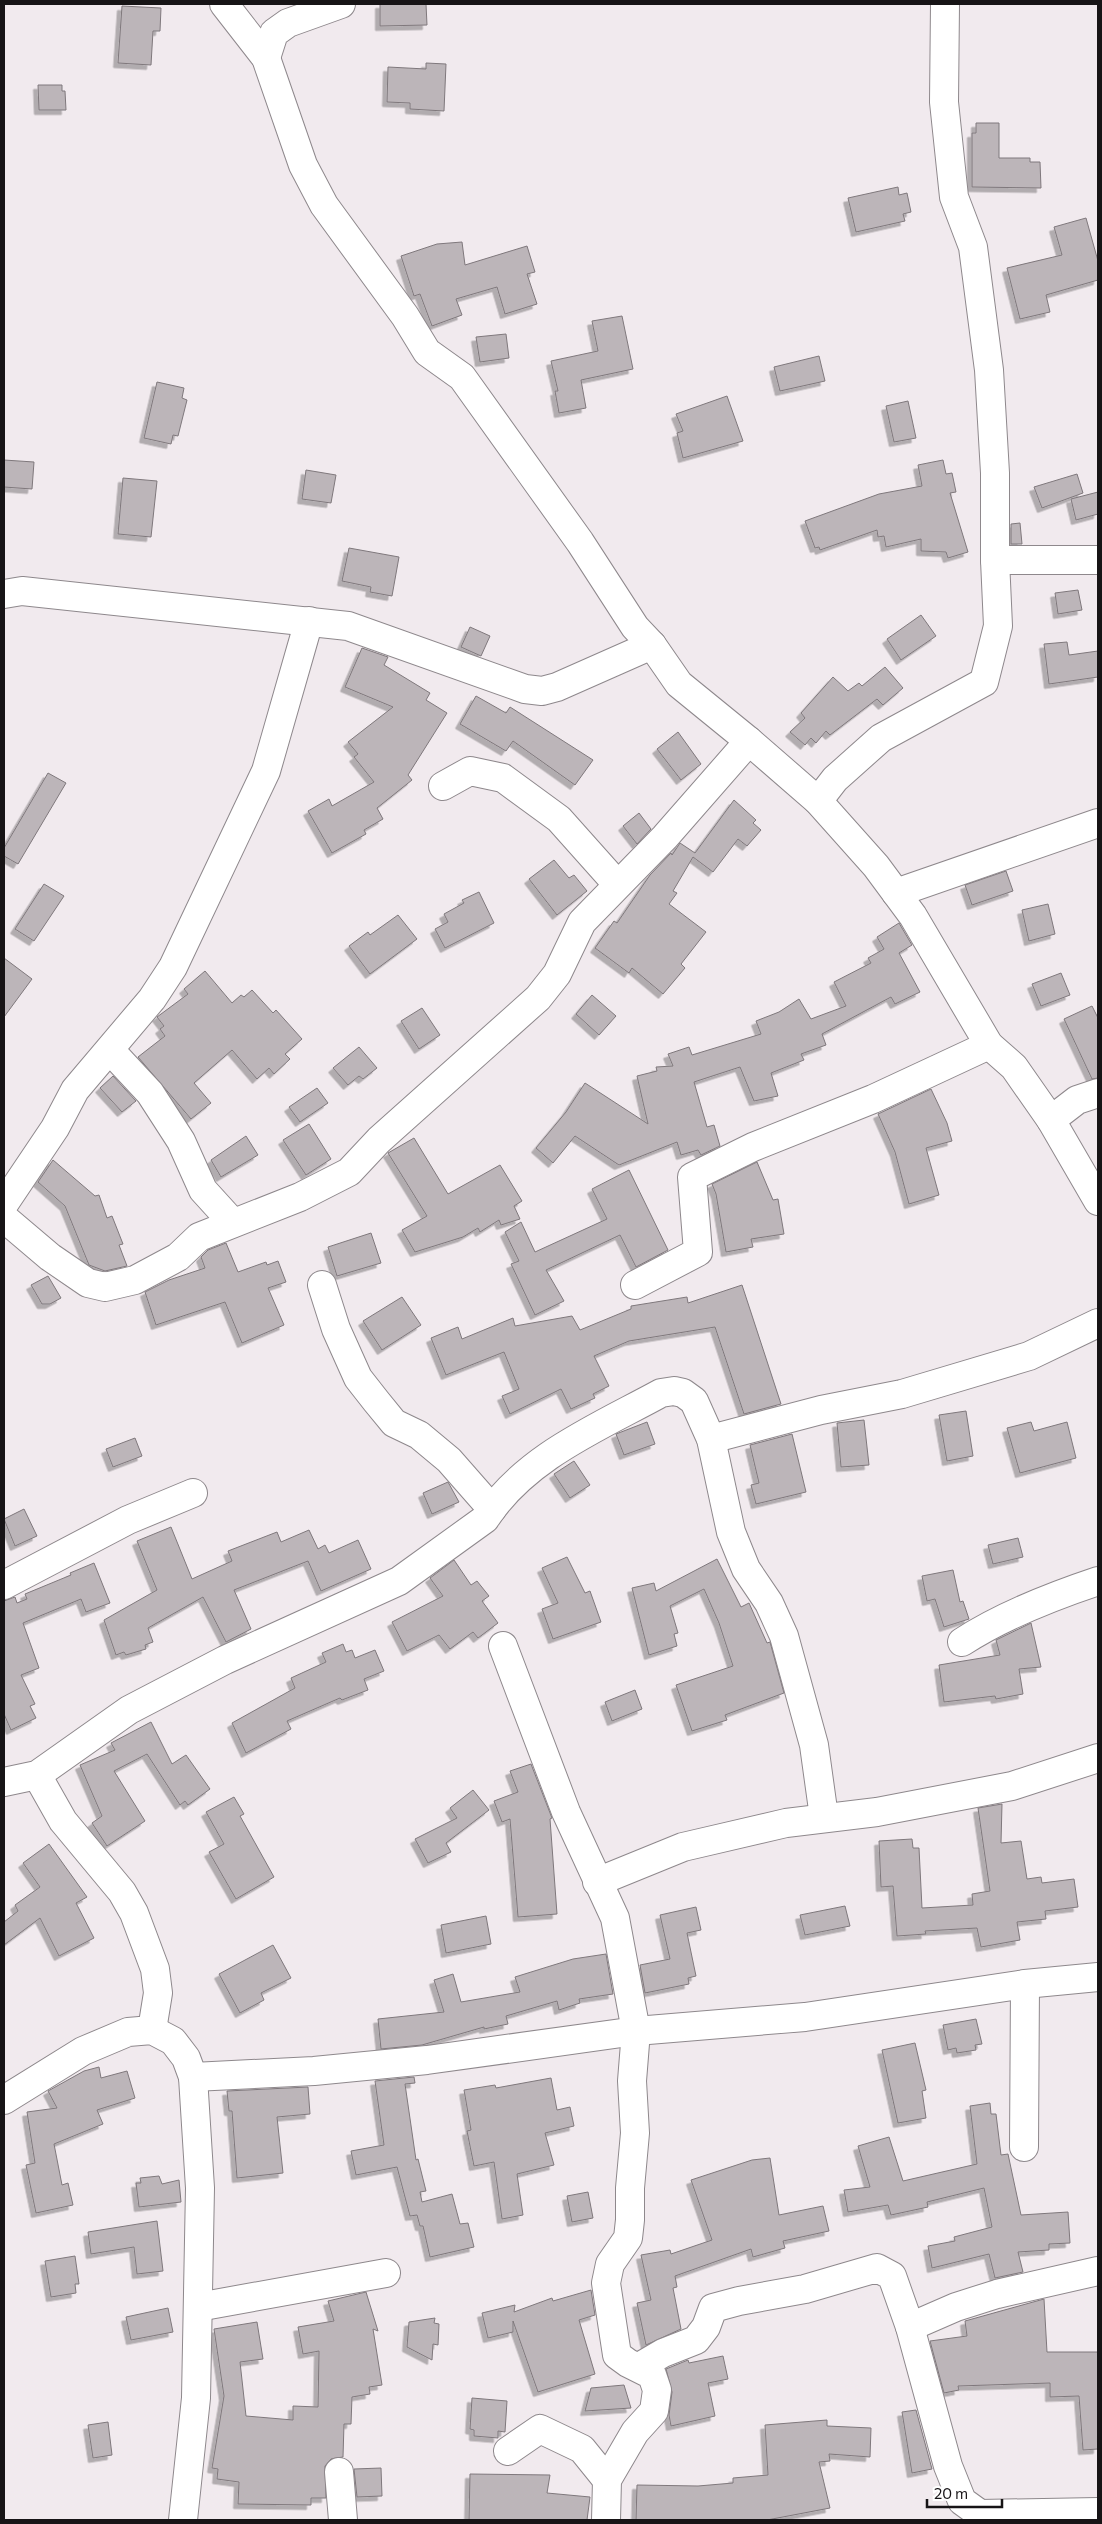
<svg xmlns="http://www.w3.org/2000/svg" width="1102" height="2524" font-family="Commissioner,sans-serif">
<style>
.building{fill:#bcb5b9;stroke:#7f787c;filter:url(#shadow)}
.lines{fill:none;stroke-linecap:round;stroke-linejoin:round}
.minor-casing{stroke:#8e888c;stroke-width:30}
.minor{stroke:#fff;stroke-width:28}
</style>
<defs>
<filter id="shadow"><feDropShadow dx="-4.5" dy="4.5" stdDeviation="0" flood-color="#0004"/></filter>
</defs>
<rect width="100%" height="100%" fill="#f1eaee"/>
<!-- building -->
<g class="building">
<polygon points="380,4 426,4 427,25 380,26"/>
<polygon points="122,6 161,8 160,31 153,31 151,65 118,63"/>
<polygon points="426,63 446,64 444,111 410,109 410,103 387,102 388,67 426,69"/>
<polygon points="38,85 62,85 62,91 65,91 66,110 39,110"/>
<polygon points="976,123 999,123 999,158 1030,158 1030,162 1040,162 1041,188 972,187 972,133 976,133"/>
<polygon points="898,187 899,195 907,193 911,212 903,214 905,221 856,232 848,198"/>
<polygon points="1086,218 1098,261 1098,280 1046,295 1050,312 1020,319 1007,268 1062,255 1054,227"/>
<polygon points="462,242 465,265 527,246 535,272 527,274 537,304 505,314 497,287 456,299 462,315 432,326 420,294 414,296 401,256 437,244"/>
<polygon points="622,316 633,369 581,380 586,408 559,413 555,391 558,391 551,361 598,351 592,321"/>
<polygon points="506,334 509,358 480,362 476,337"/>
<polygon points="819,356 825,381 780,391 774,367"/>
<polygon points="157,382 184,388 182,398 187,400 178,436 173,435 171,444 144,438"/>
<polygon points="727,396 743,441 683,458 677,433 683,431 676,414"/>
<polygon points="908,401 916,438 894,442 886,406"/>
<polygon points="4,460 34,462 32,489 4,487"/>
<polygon points="943,460 946,474 952,473 956,492 950,493 968,552 948,558 946,552 921,551 921,539 886,547 884,536 878,537 877,530 820,550 819,547 815,548 805,521 879,494 922,486 918,465"/>
<polygon points="306,470 336,475 331,503 302,499"/>
<polygon points="1077,474 1083,493 1042,508 1034,487"/>
<polygon points="123,478 157,481 151,537 118,534"/>
<polygon points="1098,492 1098,514 1076,520 1071,499"/>
<polygon points="1020,523 1022,544 1011,544 1011,524"/>
<polygon points="349,548 399,557 392,596 370,592 371,587 342,581"/>
<polygon points="1078,590 1082,610 1058,614 1055,593"/>
<polygon points="921,615 936,636 901,660 887,639"/>
<polygon points="470,627 490,636 481,656 461,647"/>
<polygon points="1067,642 1069,655 1098,651 1098,677 1049,684 1044,644"/>
<polygon points="362,648 388,657 384,665 430,693 426,700 447,713 408,775 412,780 377,808 383,819 364,830 366,834 332,853 308,811 329,799 332,806 374,782 354,757 358,754 348,742 393,707 345,687"/>
<polygon points="885,667 903,688 883,705 877,699 830,735 826,731 816,743 811,738 805,745 790,732 805,718 801,713 833,677 848,691 859,683 862,686"/>
<polygon points="476,696 506,713 510,707 593,760 575,785 513,741 506,751 460,724"/>
<polygon points="678,732 701,764 681,780 657,749"/>
<polygon points="48,773 66,783 18,864 4,856 4,848"/>
<polygon points="734,800 756,820 753,823 761,830 747,846 738,839 713,872 693,857 673,891 677,893 669,904 706,932 681,964 685,968 663,994 632,968 629,973 595,948 614,921 617,923 650,875 671,853 672,855 680,843 695,853"/>
<polygon points="639,813 651,829 637,844 623,826"/>
<polygon points="554,860 569,878 574,875 587,891 557,915 529,879"/>
<polygon points="1006,871 1013,891 972,905 965,885"/>
<polygon points="44,884 64,896 34,941 15,929"/>
<polygon points="479,892 494,923 445,948 435,929 448,922 444,914 464,903 462,900"/>
<polygon points="1048,904 1055,934 1029,941 1022,910"/>
<polygon points="398,915 417,939 370,974 349,946 368,932 370,935"/>
<polygon points="899,923 912,945 899,953 920,992 895,1004 891,997 822,1034 826,1045 801,1054 804,1060 771,1073 778,1096 754,1101 740,1067 694,1082 707,1127 714,1125 720,1146 701,1155 698,1150 681,1155 677,1142 619,1165 575,1136 553,1163 536,1148 566,1112 585,1083 648,1124 637,1076 657,1071 656,1067 673,1066 668,1054 689,1047 692,1055 761,1034 756,1021 779,1012 799,999 811,1019 846,1006 834,982 871,963 868,958 884,949 877,937"/>
<polygon points="4,958 32,979 4,1017"/>
<polygon points="205,971 232,1003 241,995 244,997 252,990 273,1013 276,1010 302,1039 285,1054 290,1059 274,1074 269,1068 257,1079 232,1050 194,1083 211,1103 191,1119 138,1057 165,1036 160,1029 164,1026 157,1017 188,994 184,989"/>
<polygon points="1061,973 1070,995 1041,1006 1032,984"/>
<polygon points="592,995 616,1016 599,1035 576,1014"/>
<polygon points="1092,1006 1098,1018 1098,1078 1092,1079 1064,1019"/>
<polygon points="422,1008 440,1035 419,1049 401,1021"/>
<polygon points="359,1047 377,1068 363,1079 359,1076 348,1085 333,1068"/>
<polygon points="113,1076 136,1101 122,1112 100,1088"/>
<polygon points="317,1088 328,1103 300,1122 289,1107"/>
<polygon points="931,1089 947,1123 952,1141 926,1148 939,1195 909,1204 895,1152 878,1114"/>
<polygon points="309,1124 331,1159 306,1175 283,1140"/>
<polygon points="246,1136 258,1155 221,1177 211,1160"/>
<polygon points="414,1138 448,1194 500,1165 522,1201 514,1206 520,1219 501,1225 499,1220 480,1232 478,1228 463,1237 415,1252 402,1230 427,1216 388,1153"/>
<polygon points="53,1160 95,1196 99,1195 107,1218 112,1216 123,1244 119,1245 127,1266 105,1271 89,1265 65,1206 38,1182"/>
<polygon points="757,1162 773,1200 778,1199 784,1234 751,1239 753,1247 726,1252 716,1194 712,1184"/>
<polygon points="629,1170 668,1250 636,1267 620,1235 546,1270 564,1301 535,1315 511,1264 519,1261 505,1232 521,1222 535,1252 607,1219 592,1189"/>
<polygon points="371,1233 381,1263 337,1276 328,1247"/>
<polygon points="226,1243 238,1272 266,1262 267,1265 278,1261 286,1282 268,1288 284,1325 242,1343 225,1302 156,1325 145,1292 169,1280 205,1268 201,1257 208,1250"/>
<polygon points="48,1276 61,1298 50,1304 42,1304 31,1285"/>
<polygon points="742,1285 781,1404 744,1414 715,1327 629,1341 594,1356 609,1386 593,1394 595,1398 571,1409 561,1389 510,1414 502,1396 519,1389 504,1352 446,1375 431,1338 458,1327 462,1339 513,1318 515,1326 572,1316 580,1330 631,1309 631,1306 687,1297 688,1303"/>
<polygon points="402,1297 421,1325 382,1350 363,1321"/>
<polygon points="966,1411 973,1456 947,1461 939,1415"/>
<polygon points="864,1420 869,1465 841,1467 837,1423"/>
<polygon points="647,1422 655,1444 624,1455 616,1434"/>
<polygon points="1031,1422 1034,1431 1067,1422 1076,1458 1020,1473 1007,1428"/>
<polygon points="792,1434 806,1492 756,1504 751,1485 759,1483 750,1445"/>
<polygon points="135,1438 142,1456 113,1467 106,1449"/>
<polygon points="574,1461 590,1485 570,1498 554,1474"/>
<polygon points="448,1482 459,1502 432,1514 423,1493"/>
<polygon points="24,1509 37,1536 15,1546 4,1519"/>
<polygon points="171,1527 192,1579 232,1561 228,1551 277,1532 281,1542 309,1530 318,1549 325,1545 329,1553 358,1540 371,1569 321,1591 308,1561 234,1590 251,1629 226,1642 203,1597 148,1628 153,1642 145,1645 146,1649 126,1655 124,1652 116,1655 104,1620 157,1590 137,1541"/>
<polygon points="1018,1538 1023,1557 993,1564 988,1545"/>
<polygon points="567,1557 585,1593 590,1591 601,1622 553,1639 542,1609 558,1603 542,1568"/>
<polygon points="717,1559 741,1607 749,1603 767,1643 770,1642 784,1693 725,1715 727,1720 692,1731 676,1685 733,1666 719,1623 704,1589 670,1606 678,1633 674,1634 677,1646 649,1655 632,1588 654,1583 656,1591"/>
<polygon points="454,1560 471,1585 477,1581 489,1596 482,1601 498,1623 478,1638 473,1632 450,1649 439,1635 407,1651 392,1622 443,1596 430,1578"/>
<polygon points="94,1563 110,1603 86,1612 81,1599 23,1623 39,1668 21,1675 35,1704 30,1706 36,1718 11,1730 4,1714 4,1601 15,1597 17,1603 27,1599 25,1594 71,1575 70,1573"/>
<polygon points="953,1570 960,1602 963,1601 969,1619 944,1627 935,1599 927,1601 922,1576"/>
<polygon points="1031,1623 1041,1667 1019,1669 1023,1694 996,1699 995,1696 944,1702 939,1665 1000,1655 996,1640"/>
<polygon points="343,1644 346,1652 352,1650 355,1658 375,1650 384,1671 364,1679 368,1690 342,1700 340,1698 287,1721 291,1729 246,1753 232,1723 295,1688 291,1678 326,1662 322,1653"/>
<polygon points="635,1690 642,1709 612,1721 605,1702"/>
<polygon points="151,1722 172,1764 186,1755 210,1789 188,1805 185,1801 180,1805 147,1754 114,1771 145,1821 107,1846 92,1823 102,1816 80,1765 115,1750 111,1743"/>
<polygon points="531,1764 552,1818 550,1819 557,1914 518,1917 510,1819 502,1822 494,1801 518,1792 510,1771"/>
<polygon points="473,1790 489,1810 446,1843 451,1852 428,1863 415,1839 457,1818 450,1808"/>
<polygon points="234,1797 244,1814 240,1816 274,1877 236,1899 209,1852 224,1844 206,1812"/>
<polygon points="1002,1804 1001,1843 1021,1841 1027,1879 1041,1877 1042,1883 1074,1879 1078,1907 1045,1911 1046,1919 1017,1922 1020,1940 981,1947 977,1928 925,1931 926,1934 897,1936 893,1886 881,1887 879,1841 912,1839 913,1848 919,1848 922,1908 973,1905 972,1894 990,1891 978,1808"/>
<polygon points="49,1844 87,1897 76,1903 94,1938 59,1956 40,1918 4,1945 4,1922 18,1911 15,1905 40,1887 23,1863"/>
<polygon points="845,1906 850,1926 805,1935 800,1915"/>
<polygon points="696,1907 701,1930 687,1933 696,1976 688,1978 689,1984 645,1993 640,1965 670,1959 660,1915"/>
<polygon points="486,1916 491,1944 446,1953 441,1925"/>
<polygon points="273,1945 291,1978 261,1993 264,2000 240,2013 219,1974"/>
<polygon points="606,1954 613,1994 579,1999 580,2003 559,2010 557,2001 506,2016 508,2024 484,2029 484,2027 422,2045 381,2049 378,2019 444,2012 434,1980 453,1974 461,2002 520,1992 515,1977 573,1959"/>
<polygon points="976,2019 982,2044 975,2045 976,2050 957,2053 956,2048 948,2050 943,2025"/>
<polygon points="915,2043 926,2090 922,2091 926,2118 898,2123 882,2050"/>
<polygon points="99,2067 101,2078 127,2071 135,2098 97,2110 103,2124 54,2144 62,2185 68,2183 73,2205 36,2213 26,2165 35,2163 27,2112 57,2108 48,2091 84,2071"/>
<polygon points="414,2077 415,2083 405,2084 416,2160 418,2159 426,2191 420,2192 422,2202 452,2194 460,2224 468,2223 474,2247 430,2257 423,2226 420,2226 417,2215 410,2216 397,2167 356,2175 351,2151 384,2145 375,2081"/>
<polygon points="551,2078 557,2110 570,2107 574,2126 545,2133 554,2165 517,2174 523,2215 502,2219 494,2162 474,2166 467,2131 471,2130 464,2090 495,2085 496,2088"/>
<polygon points="308,2087 310,2114 277,2117 283,2173 237,2178 232,2111 229,2111 227,2091"/>
<polygon points="990,2103 991,2114 996,2114 1001,2155 1008,2154 1021,2215 1068,2212 1070,2243 1049,2244 1049,2250 1018,2252 1023,2272 995,2278 989,2254 932,2268 928,2246 955,2241 954,2237 992,2227 984,2188 927,2202 928,2207 891,2215 888,2205 848,2212 844,2190 870,2187 858,2146 889,2137 903,2181 977,2164 970,2106"/>
<polygon points="770,2158 779,2215 823,2206 829,2231 783,2241 785,2248 753,2257 751,2249 675,2276 677,2287 673,2288 681,2329 646,2345 637,2303 651,2300 641,2255 670,2250 671,2254 712,2240 691,2180 752,2160"/>
<polygon points="159,2176 162,2184 179,2180 181,2202 139,2207 136,2183 141,2183 140,2178"/>
<polygon points="588,2192 593,2218 572,2222 567,2196"/>
<polygon points="157,2221 163,2271 137,2274 134,2247 91,2254 88,2232"/>
<polygon points="75,2256 79,2284 75,2284 76,2293 51,2297 45,2261"/>
<polygon points="591,2290 595,2315 579,2320 595,2374 538,2392 513,2321 513,2332 488,2338 482,2313 515,2305 514,2312 552,2298 553,2301"/>
<polygon points="366,2292 378,2331 373,2329 382,2385 369,2387 370,2394 352,2397 351,2424 344,2424 343,2457 331,2459 325,2466 326,2498 311,2498 311,2505 238,2504 239,2482 217,2479 218,2469 212,2468 224,2396 214,2329 257,2322 263,2359 240,2362 246,2416 293,2420 293,2406 318,2407 319,2351 303,2354 298,2327 334,2321 328,2301"/>
<polygon points="1044,2299 1047,2352 1098,2352 1098,2449 1083,2450 1079,2396 1050,2397 1050,2383 958,2386 959,2390 944,2393 930,2341 967,2336 965,2321"/>
<polygon points="168,2308 173,2332 131,2340 126,2317"/>
<polygon points="435,2318 434,2323 439,2324 438,2345 433,2344 432,2360 407,2347 409,2322"/>
<polygon points="723,2356 728,2379 708,2383 715,2416 671,2426 669,2415 672,2392 666,2369 688,2360 689,2363"/>
<polygon points="624,2385 631,2408 585,2411 591,2388"/>
<polygon points="472,2398 507,2401 505,2432 498,2431 498,2438 474,2436 474,2430 470,2429"/>
<polygon points="916,2410 932,2469 912,2473 902,2412"/>
<polygon points="827,2420 827,2426 871,2428 870,2457 829,2454 830,2461 819,2462 830,2508 767,2520 636,2520 637,2485 698,2486 733,2483 733,2478 768,2475 765,2425"/>
<polygon points="108,2422 112,2455 93,2458 88,2425"/>
<polygon points="381,2468 382,2496 357,2497 354,2469"/>
<polygon points="470,2474 550,2475 547,2493 590,2497 587,2520 469,2520"/>
</g>
<g class="lines">
<defs>
<g id="minor">
<polyline points="224,4 266,58 303,165 324,205 405,316 427,352 462,377 580,542 635,627 652,645 679,684 749,741 818,801 876,866 913,916 989,1045 1014,1067 1051,1120 1098,1201"/>
<polyline points="266,58 274,33 288,23 341,4"/>
<polyline points="995,560 1098,560"/>
<polyline points="4,594 22,591 348,626 525,689 542,691 557,687 652,645"/>
<polyline points="443,786 470,771 503,778 559,819 617,884"/>
<polyline points="818,801 835,779 881,738 984,682 998,626 995,560 995,473 989,370 973,247 954,197 944,102 945,4"/>
<polyline points="896,893 1098,823"/>
<polyline points="110,1050 150,1093 181,1141 203,1190 233,1223"/>
<polyline points="1051,1120 1077,1100 1098,1093"/>
<polyline points="4,1204 55,1128 75,1090 152,999 173,967 266,771 309,621"/>
<polyline points="4,1218 50,1257 88,1283 105,1287 135,1280 178,1257 199,1237 300,1197 349,1172 379,1140 538,998 557,974 582,922 665,837 749,741"/>
<polyline points="322,1285 336,1329 358,1378 376,1401 394,1423 419,1435 449,1460 492,1509"/>
<polyline points="635,1285 698,1252 692,1177 753,1147 873,1099 989,1045"/>
<polyline points="711,1439 821,1410 902,1394 1029,1356 1098,1323"/>
<polyline points="4,1585 128,1520 193,1493"/>
<path d="M962,1642C1002,1616 1053,1596 1098,1581"/>
<polyline points="503,1646 566,1812 615,1918 636,2031 632,2081 635,2133 630,2188 630,2220 628,2238 610,2264 606,2283 617,2355 628,2363 652,2375 657,2390 654,2411 635,2432 607,2480 606,2520"/>
<polyline points="37,1775 63,1821 122,1892 134,1913 155,1969 158,1993 152,2030"/>
<path d="M4,1782L37,1775L129,1710L225,1660L399,1581L485,1519C525,1457 599,1427 661,1393L674,1391L683,1393L694,1401L711,1439L731,1532L746,1569L769,1603L784,1636L814,1745L824,1817"/>
<polyline points="597,1882 683,1847 786,1823 877,1812 1012,1786 1098,1758"/>
<polyline points="193,2077 314,2071 427,2060 636,2031 805,2017 1025,1984 1098,1977"/>
<polyline points="4,2100 83,2051 128,2032 152,2030 173,2041 186,2058 193,2077 200,2188 196,2398 183,2520"/>
<polyline points="1024,2147 1025,1984"/>
<polyline points="198,2307 386,2273"/>
<polyline points="910,2327 956,2307 997,2294 1098,2271"/>
<polyline points="639,2367 663,2353 696,2340 706,2327 713,2308 739,2301 805,2289 877,2268 892,2276 910,2327 948,2466 962,2501 980,2514 1098,2512"/>
<polyline points="508,2451 540,2429 582,2449 607,2480"/>
<polyline points="339,2472 343,2520"/>
</g>
</defs>
<!-- minor casing -->
<use href="#minor" class="minor-casing"/>
<!-- minor -->
<use href="#minor" class="minor"/>
</g>
<!-- border -->
<rect width="1102" height="2524" fill="none" stroke="#171416" stroke-width="10"/>
<!-- scale -->
<path d="M927 2499v8h75v-8" fill="none" stroke="#171416" stroke-width="2.5"/>
<text x="934" y="2499" font-size="15" fill="#171416" stroke="#ffffff" stroke-width="4" paint-order="stroke">20 m</text>
</svg>
